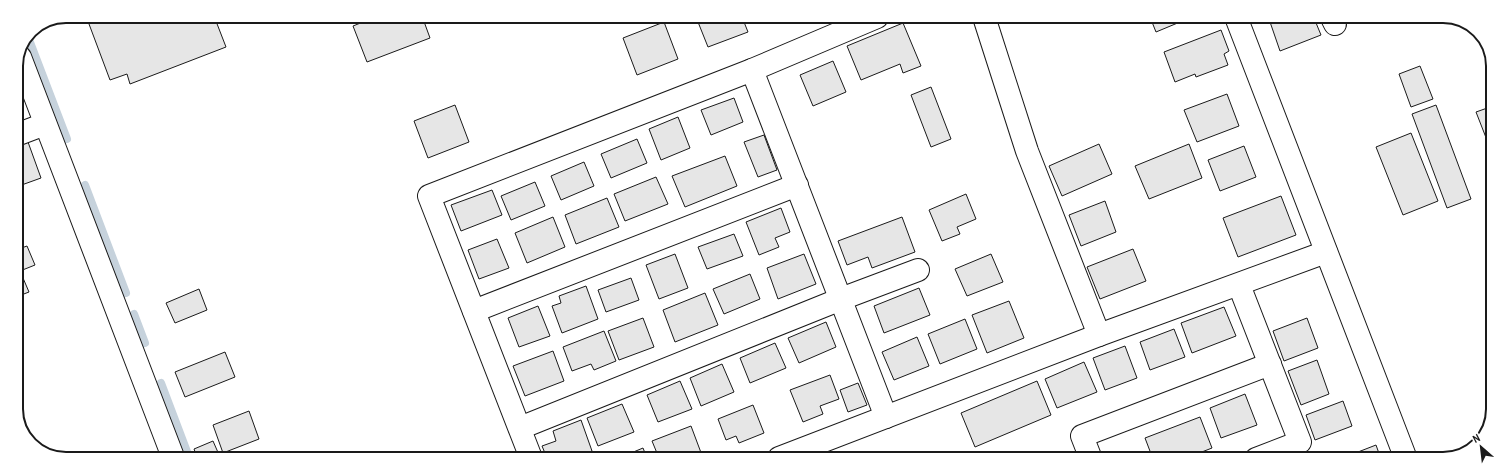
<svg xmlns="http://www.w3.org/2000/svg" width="1509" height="475" font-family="'Archivo Narrow',sans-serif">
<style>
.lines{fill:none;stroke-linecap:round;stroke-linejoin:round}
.stream{stroke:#c6d2dc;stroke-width:8}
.building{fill:#e6e6e6;stroke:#1a1a1a}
.minor-casing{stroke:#1a1a1a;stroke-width:24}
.tertiary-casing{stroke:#1a1a1a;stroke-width:24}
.minor{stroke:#fff;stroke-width:22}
.tertiary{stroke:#fff;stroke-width:22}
.rim{fill:none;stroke:#1a1a1a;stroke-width:2}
</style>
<rect width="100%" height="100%" fill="#fff"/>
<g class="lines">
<!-- stream -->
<g class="stream">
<polyline points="28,37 67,139"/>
<polyline points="85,185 126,293"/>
<polyline points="134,314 145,343"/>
<polyline points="161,383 189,457"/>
</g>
</g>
<!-- building -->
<g class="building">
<polygon points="86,16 214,16 226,47 130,84 127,74 110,80"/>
<polygon points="378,16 422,16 430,38 367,62 353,26"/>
<polygon points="696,17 742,17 748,32 708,47"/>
<polygon points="1150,17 1192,17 1156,32"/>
<polygon points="1274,18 1314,18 1321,35 1280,51 1269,19"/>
<polygon points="664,22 678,59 637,75 623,38"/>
<polygon points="903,23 921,66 903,73 900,64 861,80 847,46"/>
<polygon points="1221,30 1229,51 1224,54 1228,65 1196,77 1195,74 1175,82 1164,52"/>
<polygon points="833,61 846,92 813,106 800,75"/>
<polygon points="1420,66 1433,99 1411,107 1399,74"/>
<polygon points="931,87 951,139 931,147 911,95"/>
<polygon points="1227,94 1239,126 1197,142 1184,110"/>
<polygon points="734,98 743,122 711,135 701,110"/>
<polygon points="455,105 469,142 428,158 414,121"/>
<polygon points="1436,105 1471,199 1447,208 1412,114"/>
<polygon points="1493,106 1492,153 1476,112"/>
<polygon points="678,117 690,148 661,160 649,129"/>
<polygon points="1411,133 1438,201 1403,215 1376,147"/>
<polygon points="764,135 777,170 758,177 744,142"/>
<polygon points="637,139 647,163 611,178 601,154"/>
<polygon points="28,142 41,178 16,187 16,147"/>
<polygon points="1099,144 1112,174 1062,196 1049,166"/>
<polygon points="1189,144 1202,178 1149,199 1135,166"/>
<polygon points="1244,146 1256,177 1220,191 1208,160"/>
<polygon points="725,156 737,186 685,207 672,176"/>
<polygon points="584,162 594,186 561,200 551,176"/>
<polygon points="656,177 668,204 625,221 614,194"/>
<polygon points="535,182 545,206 511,220 501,196"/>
<polygon points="492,190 502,215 461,231 451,205"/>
<polygon points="966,194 976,219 957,227 960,234 942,241 929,210"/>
<polygon points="1281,196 1296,235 1238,257 1223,218"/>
<polygon points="607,198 619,227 576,244 565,215"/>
<polygon points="1105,201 1116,232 1081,246 1069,215"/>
<polygon points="781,208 790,232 775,238 779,247 759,255 746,222"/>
<polygon points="553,217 565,247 527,263 515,233"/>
<polygon points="902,217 915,252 872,268 868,257 847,265 838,241"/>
<polygon points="734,234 743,256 707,269 698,247"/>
<polygon points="497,239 509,268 479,279 468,250"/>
<polygon points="27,246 35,265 20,271 29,292 16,297 16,250"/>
<polygon points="1133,249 1146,281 1100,299 1087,267"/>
<polygon points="675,254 688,288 659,299 646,265"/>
<polygon points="804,254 816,284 778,299 767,268"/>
<polygon points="991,254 1003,282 967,296 955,269"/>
<polygon points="750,274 760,299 724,314 713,289"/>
<polygon points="631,278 639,300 606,312 598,290"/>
<polygon points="586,286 598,319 562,333 552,306 561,303 559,296"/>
<polygon points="919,288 930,315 884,333 874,306"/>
<polygon points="199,289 207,310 175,323 166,303"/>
<polygon points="705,293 718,325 675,342 663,310"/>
<polygon points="1009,301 1024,338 987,353 972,315"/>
<polygon points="538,306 550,336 519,347 508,318"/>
<polygon points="1224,307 1236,336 1192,353 1181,323"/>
<polygon points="643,318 654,347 619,360 608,331"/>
<polygon points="1307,318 1318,348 1284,361 1273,331"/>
<polygon points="965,319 977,349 940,364 928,334"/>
<polygon points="826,322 836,347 799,363 788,338"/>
<polygon points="1174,329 1185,357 1150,370 1140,342"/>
<polygon points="604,331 616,361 594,370 591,364 572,371 563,347"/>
<polygon points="917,337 929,366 894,380 882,352"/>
<polygon points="775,343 786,368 750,383 740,358"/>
<polygon points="1125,346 1137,378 1105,390 1093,358"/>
<polygon points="553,351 564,381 525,396 513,366"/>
<polygon points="225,352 235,377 185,397 175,372"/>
<polygon points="1317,360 1329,394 1301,405 1288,371"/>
<polygon points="1084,362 1097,392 1057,408 1045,379"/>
<polygon points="722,364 734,392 701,406 690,378"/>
<polygon points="830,375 839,399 820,406 823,414 803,422 790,390"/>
<polygon points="680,381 692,409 658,422 647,395"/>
<polygon points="1037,381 1051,415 975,447 961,413"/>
<polygon points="858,383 867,405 848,412 840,390"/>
<polygon points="1245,394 1257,425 1221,438 1210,408"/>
<polygon points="1343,401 1352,426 1315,440 1306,415"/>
<polygon points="622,404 634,432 598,446 587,418"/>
<polygon points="753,405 764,433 739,443 736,436 726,440 718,419"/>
<polygon points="249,411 259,439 223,453 213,425"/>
<polygon points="1200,417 1212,448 1184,459 1153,459 1145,438"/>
<polygon points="581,420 592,451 574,458 547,458 542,446 556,441 553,431"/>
<polygon points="691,426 703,458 659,458 652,441"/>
<polygon points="213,441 220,457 197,457 194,449"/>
<polygon points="1376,445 1381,459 1340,459"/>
<polygon points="643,448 647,458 619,458"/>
</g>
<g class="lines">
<defs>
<g id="minor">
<polyline points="984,17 1027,151 1099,335"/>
<polyline points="1236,17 1406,459"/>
<polyline points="1332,18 1335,24"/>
<polyline points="752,70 886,417"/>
<polyline points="16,135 45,124"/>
<polyline points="1239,285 1300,442 1256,459"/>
<polyline points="474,311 797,185"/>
<polyline points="520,428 841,299 918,270"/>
<polyline points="531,458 429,196 752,70 877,17"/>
<polyline points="779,458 1099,335 1326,252"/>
<polyline points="1091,459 1082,436 1270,364"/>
</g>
<polyline id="tertiary" points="20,57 173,457"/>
</defs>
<!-- minor casing -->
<use href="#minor" class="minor-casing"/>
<!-- tertiary casing -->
<use href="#tertiary" class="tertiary-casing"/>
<!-- minor -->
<use href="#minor" class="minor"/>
<!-- tertiary -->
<use href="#tertiary" class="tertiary"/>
</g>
<!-- crop -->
<path d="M0 0H1509V475H0ZM66 23H1443A43 43 0 0 1 1486 66V409A43 43 0 0 1 1443 452H66A43 43 0 0 1 23 409V66A43 43 0 0 1 66 23Z" fill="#fff" fill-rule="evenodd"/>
<path class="rim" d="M66 23H1443A43 43 0 0 1 1486 66V409A43 43 0 0 1 1443 452H66A43 43 0 0 1 23 409V66A43 43 0 0 1 66 23Z"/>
<!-- north arrow -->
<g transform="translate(1481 447) rotate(332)" stroke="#ffffff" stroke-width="3" paint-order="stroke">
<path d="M0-3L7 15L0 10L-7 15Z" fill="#1a1a1a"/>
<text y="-6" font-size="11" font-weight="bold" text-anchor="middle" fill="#1a1a1a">N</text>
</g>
</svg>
